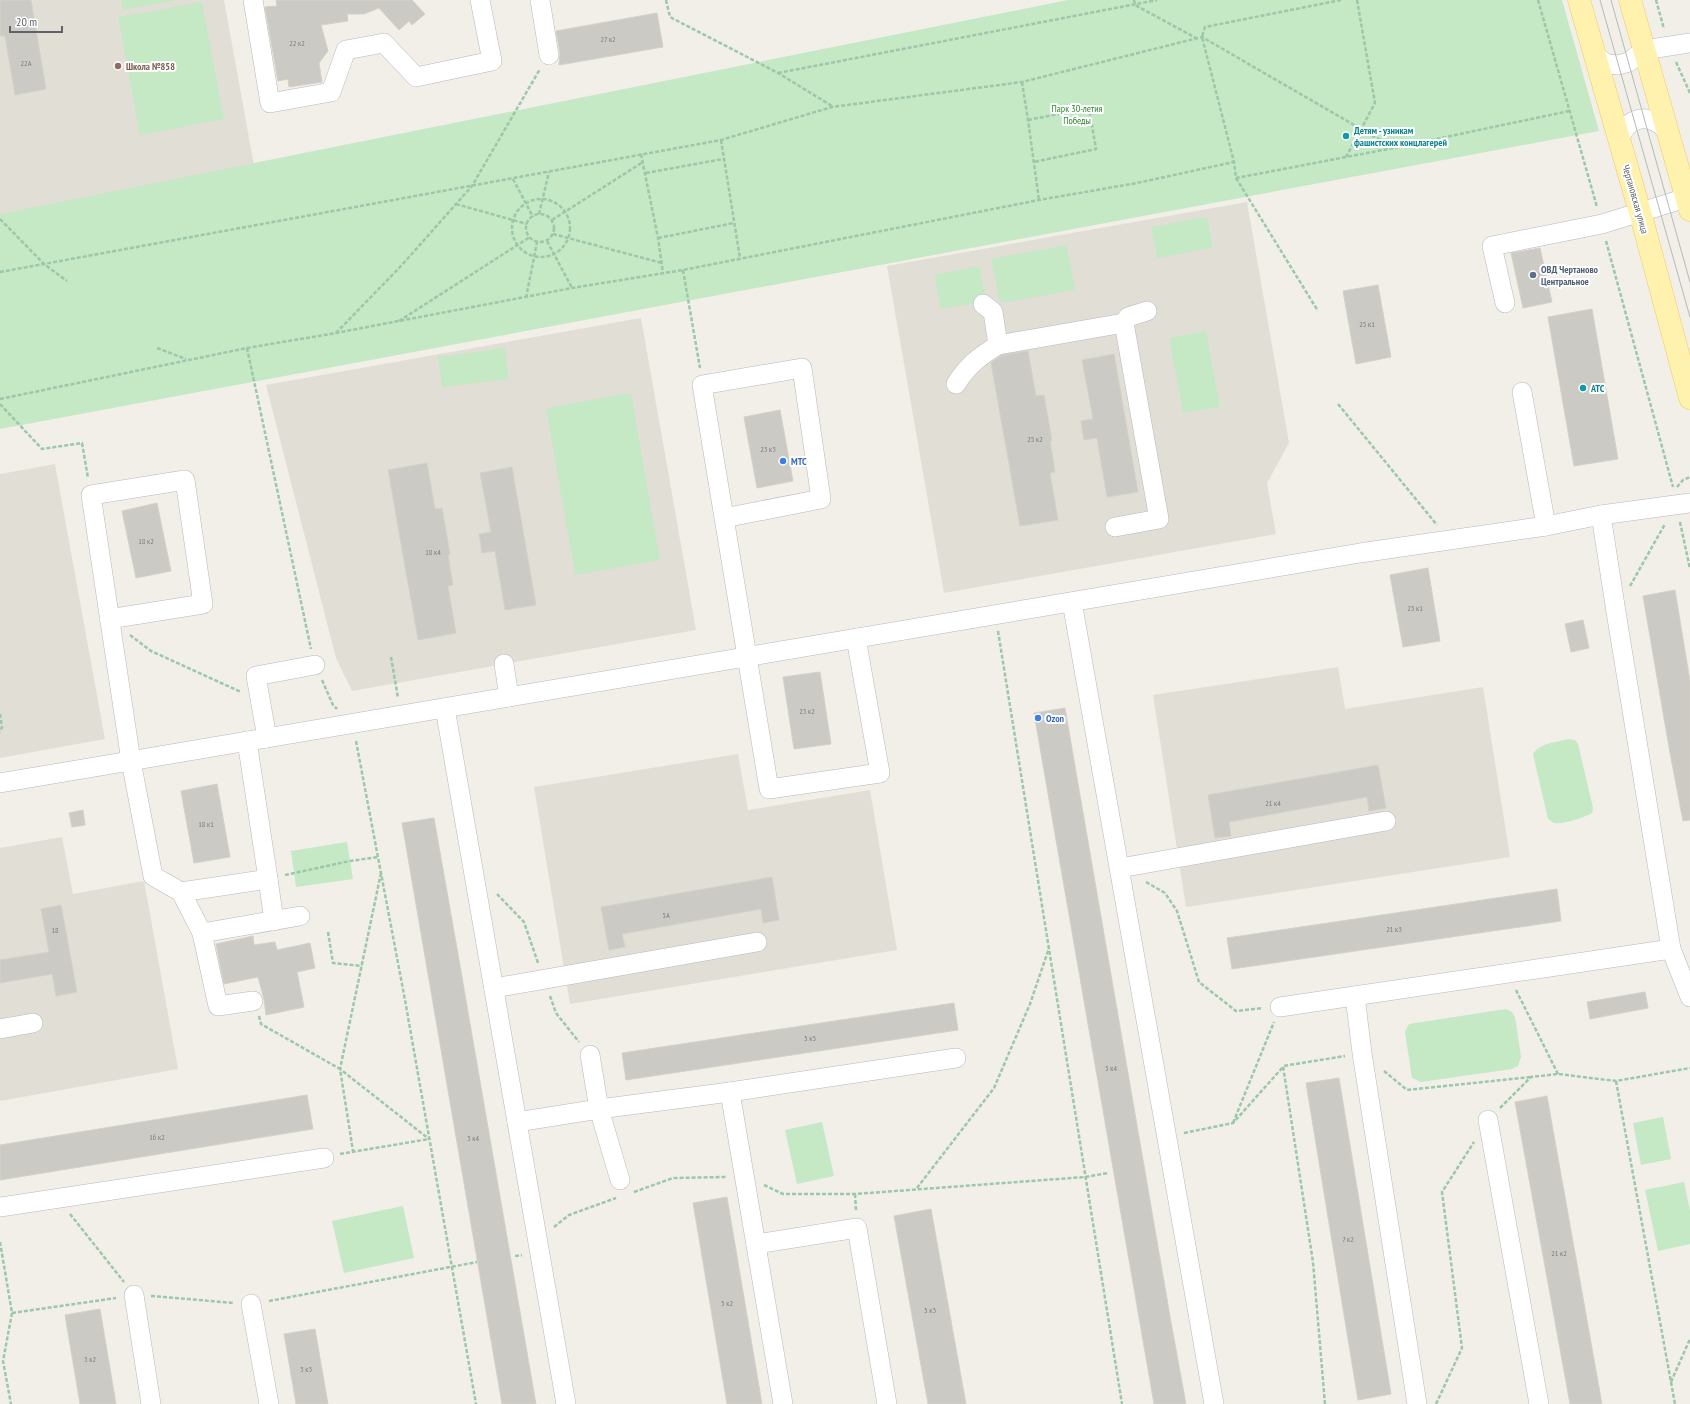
<svg xmlns="http://www.w3.org/2000/svg" width="1690" height="1404" font-family="'PT Sans Narrow',sans-serif">
<style>
.education{fill:#e1ded6}
.green{fill:#c5e8c5}
.building{fill:#cccac5;stroke:#d6d1c6}
.lines{fill:none;stroke-linecap:round;stroke-linejoin:round}
.minor-casing{stroke:#b5b8bc;stroke-width:20}
.major-casing{stroke:#f2c960;stroke-width:23}
.path{stroke:#9cc7a9;stroke-width:2.5;stroke-dasharray:4 2;stroke-linecap:butt}
.minor{stroke:#fff;stroke-width:19}
.major{stroke:#fff2af;stroke-width:22}
.tram{stroke:#b6b7b8;stroke-width:1}
.education-dot{fill:#8d6e63;stroke:#fff;stroke-width:1.5}
.culture-dot{fill:#0f9aa8;stroke:#fff;stroke-width:1.5}
.service-dot{fill:#5c6f8a;stroke:#fff;stroke-width:1.5}
.shop-dot{fill:#3f7fe0;stroke:#fff;stroke-width:1.5}
.labels{text-anchor:middle;stroke-width:4;stroke-linejoin:round;paint-order:stroke}
.number-label{font-size:8px;fill:#7a7d7f}
.education-label{font-size:10px;font-weight:bold;fill:#785e54;stroke:#fff;text-anchor:start}
.park-label{font-size:10px;fill:#348238;stroke:#fff}
.culture-label{font-size:10px;font-weight:bold;fill:#0d838f;stroke:#fff;text-anchor:start}
.street-label{font-size:10px;fill:#5f6368;stroke:#fff}
.service-label{font-size:10px;font-weight:bold;fill:#4e5e75;stroke:#fff;text-anchor:start}
.shop-label{font-size:10px;font-weight:bold;fill:#366cbe;stroke:#fff;text-anchor:start}
</style>
<rect width="100%" height="100%" fill="#f1efe8"/>
<!-- education -->
<g class="education">
<polygon points="0,0 224,0 261,204 0,226"/>
<polygon points="1247,202 1289,443 1267,483 1276,534 944,593 887,266"/>
<polygon points="641,318 696,630 352,691 336,658 266,385"/>
<polygon points="55,464 105,739 0,758 0,474"/>
<polygon points="1338,667 1345,709 1483,687 1510,857 1186,907 1153,695"/>
<polygon points="738,754 748,810 870,790 897,950 570,1004 534,787"/>
<polygon points="62,837 73,894 144,881 178,1069 0,1101 0,848"/>
</g>
<!-- green -->
<g class="green">
<polygon points="121,0 178,0 123,10"/>
<polygon points="1068,0 1562,0 1599,131 0,429 0,214"/>
<polygon points="202,2 224,119 140,135 118,17"/>
<polygon points="1207,217 1213,248 1157,258 1151,227"/>
<polygon points="1067,245 1075,290 1000,303 991,259"/>
<polygon points="979,266 986,301 941,309 934,275"/>
<polygon points="1206,331 1220,407 1183,413 1169,338"/>
<polygon points="505,348 509,379 442,387 438,357"/>
<polygon points="631,393 660,560 575,575 546,408"/>
<path d="M1569,739L1575,740L1578,744L1593,808L1592,813C1586,817 1561,825 1554,823C1552,822 1550,820 1548,819L1533,754C1539,743 1558,742 1569,739Z"/>
<polygon points="347,842 353,879 296,887 291,851"/>
<polygon points="1506,1009 1512,1012 1515,1017 1521,1057 1518,1066 1512,1069 1421,1082 1412,1078 1405,1032 1409,1024"/>
<polygon points="1663,1117 1671,1159 1641,1165 1633,1123"/>
<polygon points="822,1122 834,1176 797,1184 785,1130"/>
<polygon points="1684,1182 1690,1211 1690,1244 1658,1251 1645,1190"/>
<polygon points="403,1206 414,1258 344,1273 332,1221"/>
</g>
<!-- building -->
<g class="building">
<polygon points="0,0 31,0 46,89 15,95 5,36 0,36"/>
<polygon points="276,0 412,0 425,14 412,25 409,21 399,30 379,8 364,14 347,14 348,21 321,25 328,51 319,63 322,82 289,87 288,79 278,81 265,7 277,6"/>
<polygon points="657,13 663,47 559,65 560,53 556,31"/>
<polygon points="1540,248 1552,302 1523,308 1511,253"/>
<polygon points="1378,285 1391,357 1356,364 1343,291"/>
<polygon points="1592,309 1618,459 1574,466 1548,317"/>
<polygon points="1028,351 1036,396 1044,395 1052,441 1050,441 1055,472 1050,473 1058,520 1020,526 991,363 1002,355"/>
<polygon points="1114,354 1138,492 1107,497 1097,438 1084,440 1081,421 1093,419 1082,360"/>
<polygon points="780,410 793,481 757,488 744,417"/>
<polygon points="427,463 435,509 442,508 450,554 448,555 453,585 448,586 456,633 418,640 388,470"/>
<polygon points="512,467 536,605 505,610 495,551 482,553 479,534 491,532 480,473"/>
<polygon points="157,503 171,571 136,578 122,511"/>
<polygon points="1428,568 1440,641 1403,647 1390,575"/>
<polygon points="1675,590 1690,681 1690,820 1683,821 1670,753 1643,596"/>
<polygon points="1583,620 1589,648 1571,652 1565,624"/>
<polygon points="820,672 831,744 794,749 783,677"/>
<polygon points="1065,708 1171,1322 1186,1404 1154,1404 1034,713"/>
<polygon points="1378,765 1386,808 1369,811 1367,797 1229,822 1231,836 1215,838 1208,795"/>
<polygon points="217,784 230,857 194,863 181,791"/>
<polygon points="83,810 85,825 72,827 69,813"/>
<polygon points="434,818 458,954 536,1404 502,1404 402,823"/>
<polygon points="772,877 779,920 763,923 761,909 622,934 625,947 609,950 601,907"/>
<polygon points="1557,889 1561,921 1232,969 1227,938"/>
<polygon points="61,905 77,992 56,996 52,974 0,983 0,960 49,952 41,909"/>
<polygon points="253,936 254,945 275,942 277,950 310,943 315,968 297,972 304,1007 266,1015 264,999 258,977 224,984 216,944"/>
<polygon points="1645,992 1648,1008 1590,1019 1587,1002"/>
<polygon points="954,1003 958,1030 626,1080 622,1053"/>
<polygon points="1339,1078 1391,1394 1358,1400 1306,1083"/>
<polygon points="307,1095 313,1129 0,1180 0,1145"/>
<polygon points="1547,1096 1602,1404 1570,1404 1515,1102"/>
<polygon points="727,1197 762,1404 727,1404 693,1203"/>
<polygon points="931,1209 966,1404 928,1404 894,1216"/>
<polygon points="100,1309 116,1404 80,1404 65,1315"/>
<polygon points="315,1329 328,1404 296,1404 284,1334"/>
</g>
<g class="lines">
<defs>
<g id="minor">
<polyline points="253,0 270,103 331,92 346,50 384,43 416,77 492,61 480,0"/>
<polyline points="540,0 549,55"/>
<polyline points="1595,56 1607,64 1618,65 1629,62 1644,50 1690,43"/>
<path d="M1619,141C1626,116 1649,112 1666,130"/>
<polyline points="1505,303 1492,246 1602,224 1686,198"/>
<polyline points="983,304 993,312 998,345"/>
<path d="M956,384C967,366 980,356 998,345L1124,323"/>
<polyline points="1522,392 1546,526"/>
<polyline points="1601,515 1616,612 1671,949 1690,997"/>
<polyline points="724,518 821,499 802,368 702,385 769,789 880,773 856,638"/>
<polyline points="1115,527 1159,519 1124,323 1128,317 1147,311"/>
<polyline points="1072,602 1214,1404"/>
<polyline points="109,619 203,604 185,480 91,495 131,761 153,876 181,892 268,879 247,741"/>
<polyline points="504,664 509,697"/>
<polyline points="445,708 566,1404"/>
<polyline points="267,738 256,676 315,665"/>
<polyline points="0,783 1360,553 1546,526 1601,515 1690,503"/>
<polyline points="1120,868 1386,821"/>
<polyline points="268,879 274,921"/>
<polyline points="181,892 202,933 218,1006 253,1001"/>
<polyline points="202,933 300,916"/>
<polyline points="494,988 757,942"/>
<polyline points="1355,996 1362,1053 1417,1404"/>
<polyline points="1280,1007 1671,949"/>
<polyline points="0,1029 33,1023"/>
<polyline points="1488,1120 1539,1404"/>
<polyline points="517,1122 599,1109 590,1055"/>
<polyline points="620,1180 599,1109 730,1092"/>
<polyline points="0,1207 324,1158"/>
<polyline points="756,1244 857,1228 887,1404"/>
<polyline points="134,1295 151,1404"/>
<polyline points="251,1304 269,1404"/>
<polyline points="783,1404 730,1092 956,1058"/>
</g>
<g id="major">
<polyline points="1579,0 1640,212 1690,398"/>
<polyline points="1630,0 1690,210"/>
</g>
</defs>
<!-- minor casing -->
<use href="#minor" class="minor-casing"/>
<!-- major casing -->
<use href="#major" class="major-casing"/>
<!-- path -->
<g class="path">
<polyline points="666,0 670,17 778,73 832,106"/>
<polyline points="1134,0 1135,5 1196,38"/>
<polyline points="1341,0 1205,27 1202,37 1234,162 1236,178 1346,157"/>
<polyline points="1357,0 1375,103 1346,157 1394,148 1569,111"/>
<polyline points="1538,0 1597,207"/>
<polyline points="1656,0 1664,29"/>
<polyline points="1676,62 1690,93"/>
<polyline points="778,73 1157,0"/>
<polyline points="1022,82 1028,120 1039,200"/>
<polyline points="1028,120 1089,108 1096,149 1034,162"/>
<polyline points="721,140 740,258"/>
<polyline points="641,154 658,238 663,273"/>
<polyline points="646,173 723,159"/>
<polyline points="1236,178 1318,311"/>
<polyline points="513,179 533,217"/>
<circle cx="541" cy="228" r="29"/>
<polyline points="456,204 527,224"/>
<polyline points="539,214 549,172"/>
<circle cx="540" cy="228" r="14"/>
<polyline points="0,219 44,264 67,281"/>
<polyline points="552,220 643,162"/>
<polyline points="553,234 662,263"/>
<polyline points="658,238 734,223"/>
<polyline points="547,241 572,288"/>
<polyline points="1606,241 1673,487"/>
<polyline points="683,270 700,368"/>
<polyline points="0,272 721,140 832,107 1022,82 1202,37 1394,148"/>
<polyline points="526,298 537,242"/>
<polyline points="399,321 530,237"/>
<polyline points="336,333 401,266 472,186 540,69"/>
<polyline points="157,348 186,359"/>
<polyline points="247,348 311,649"/>
<polyline points="0,399 247,348 336,333 572,288 683,270 1039,200 1137,183 1234,162"/>
<polyline points="0,404 42,449 82,443 88,478"/>
<polyline points="1338,404 1437,525"/>
<polyline points="1677,487 1683,480 1690,477"/>
<polyline points="1680,522 1690,569"/>
<polyline points="1630,586 1665,524"/>
<polyline points="998,631 1122,1404"/>
<polyline points="130,635 151,651 241,692"/>
<polyline points="391,657 398,698"/>
<polyline points="322,680 333,705 337,709"/>
<polyline points="0,714 2,727 0,732"/>
<polyline points="356,741 405,1000 476,1404"/>
<polyline points="381,873 340,1069 429,1139"/>
<polyline points="285,875 350,861 378,857"/>
<polyline points="1146,882 1165,893 1177,911 1199,982 1236,1011 1263,1008"/>
<polyline points="497,894 524,922 538,963"/>
<polyline points="328,932 333,963 362,966"/>
<polyline points="1516,990 1558,1074"/>
<polyline points="550,996 556,1013 579,1042"/>
<polyline points="259,1016 261,1024 340,1069 353,1151"/>
<polyline points="1384,1071 1407,1090 1531,1077"/>
<polyline points="1616,1081 1675,1404"/>
<polyline points="1500,1108 1531,1077 1558,1074 1616,1081 1690,1068"/>
<polyline points="1233,1123 1274,1022"/>
<polyline points="1184,1133 1233,1123 1283,1067"/>
<polyline points="340,1154 429,1139"/>
<polyline points="764,1185 783,1194 855,1194 1085,1177 1108,1173"/>
<polyline points="917,1188 994,1088 1030,1004 1049,948"/>
<polyline points="634,1192 673,1178 726,1177"/>
<polyline points="855,1194 856,1210"/>
<polyline points="70,1214 124,1282"/>
<polyline points="554,1227 569,1215 616,1198"/>
<polyline points="0,1242 12,1313 3,1361 11,1404"/>
<polyline points="515,1256 522,1255"/>
<polyline points="151,1296 234,1303"/>
<polyline points="269,1301 477,1262"/>
<polyline points="12,1313 116,1298"/>
<polyline points="1671,1382 1690,1339"/>
<polyline points="1325,1404 1313,1262 1283,1066 1345,1056"/>
<polyline points="1436,1404 1462,1348 1442,1192 1474,1142"/>
</g>
<!-- minor -->
<use href="#minor" class="minor"/>
<!-- major -->
<use href="#major" class="major"/>
<!-- tram -->
<g class="tram">
<polyline points="1600,0 1690,317"/>
<polyline points="1611,0 1690,282"/>
</g>
</g>
<!-- markers -->
<circle class="education-dot" cx="118" cy="66" r="4"/>
<g class="culture-dot">
<circle cx="1346" cy="136" r="4"/>
<circle cx="1583" cy="388" r="4"/>
</g>
<circle class="service-dot" cx="1533" cy="275" r="4"/>
<g class="shop-dot">
<circle cx="783" cy="461" r="4"/>
<circle cx="1038" cy="718" r="4"/>
</g>
<g class="labels">
<!-- number labels -->
<g class="number-label">
<text x="608" y="42">27 к2</text>
<text x="297" y="46">22 к2</text>
<text x="26" y="66">22А</text>
<text x="1367" y="327">25 к1</text>
<text x="1035" y="442">25 к2</text>
<text x="768" y="452">23 к3</text>
<text x="146" y="544">18 к2</text>
<text x="433" y="555">18 к4</text>
<text x="1415" y="611">23 к1</text>
<text x="807" y="714">23 к2</text>
<text x="1273" y="806">21 к4</text>
<text x="206" y="827">18 к1</text>
<text x="666" y="918">5А</text>
<text x="1394" y="932">21 к3</text>
<text x="55" y="933">18</text>
<text x="810" y="1041">5 к5</text>
<text x="1111" y="1071">5 к4</text>
<text x="157" y="1140">16 к2</text>
<text x="473" y="1141">3 к4</text>
<text x="1348" y="1242">7 к2</text>
<text x="1559" y="1256">21 к2</text>
<text x="727" y="1306">5 к2</text>
<text x="930" y="1313">5 к3</text>
<text x="90" y="1362">3 к2</text>
<text x="306" y="1372">3 к3</text>
</g>
<!-- education labels -->
<g class="education-label">
<text x="126" y="70">Школа №858</text>
</g>
<!-- park labels -->
<g class="park-label">
<text x="1077" y="112">Парк 30-летия<tspan x="1077" dy="12">Победы</tspan></text>
</g>
<!-- culture labels -->
<g class="culture-label">
<text x="1354" y="134">Детям - узникам<tspan x="1354" dy="12">фашистских концлагерей</tspan></text>
<text x="1591" y="392">АТС</text>
</g>
<!-- street labels -->
<g class="street-label">
<text transform="translate(1636 199) rotate(74)" y="4">Чертановская улица</text>
</g>
<!-- service labels -->
<g class="service-label">
<text x="1541" y="273">ОВД Чертаново<tspan x="1541" dy="12">Центральное</tspan></text>
</g>
<!-- shop labels -->
<g class="shop-label">
<text x="791" y="465">МТС</text>
<text x="1046" y="722">Ozon</text>
</g>
</g>
<!-- scale -->
<path d="M10 26v6h52v-6" fill="none" stroke="#5f6368" stroke-width="2"/>
<text x="16" y="26" font-size="12" fill="#5f6368" stroke="#ffffff" stroke-width="3" paint-order="stroke">20 m</text>
</svg>
